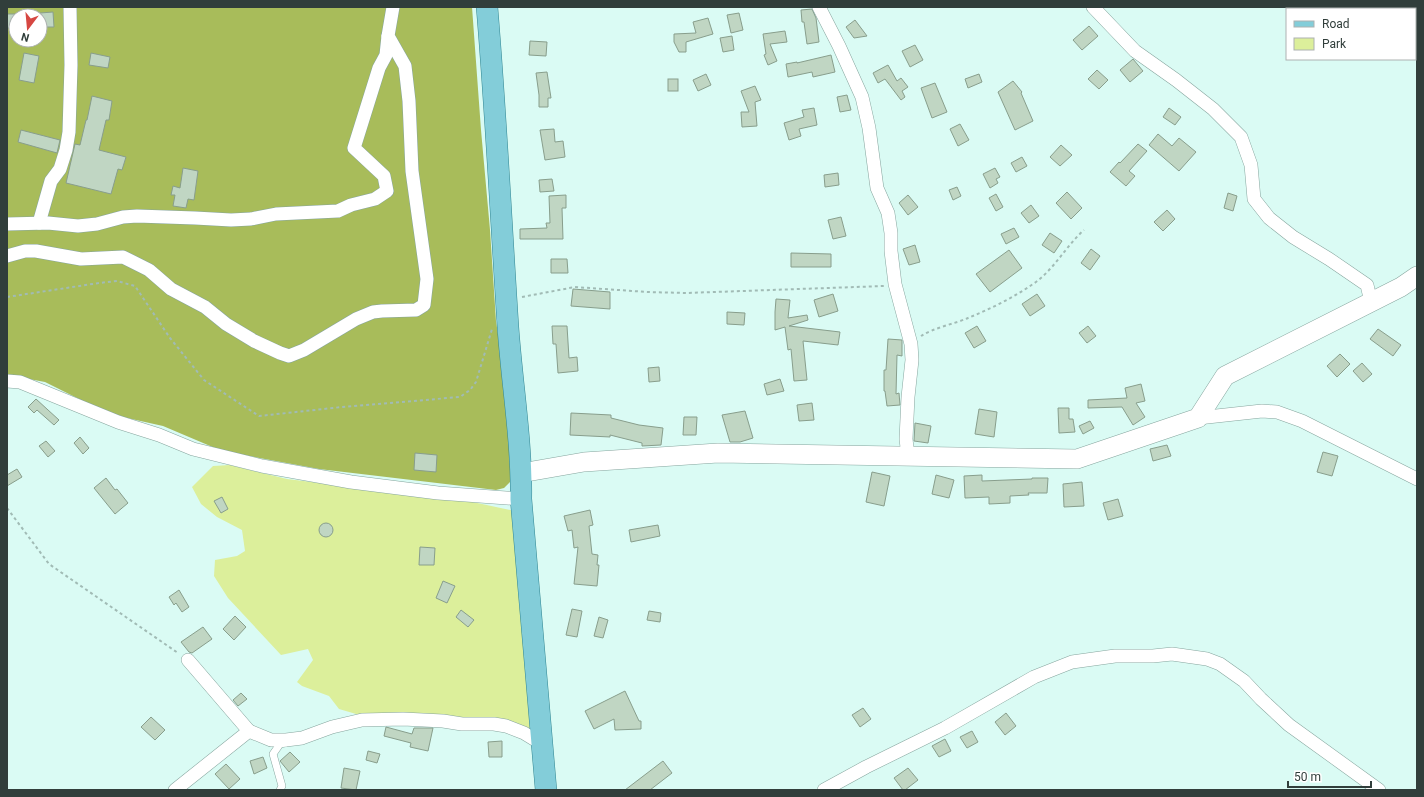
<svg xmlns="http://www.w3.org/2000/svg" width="1424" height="797" font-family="Roboto,sans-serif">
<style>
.green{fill:#dcef9b}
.forest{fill:#a8bc5a;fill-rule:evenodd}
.building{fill:#c0d6c3;stroke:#889e8c}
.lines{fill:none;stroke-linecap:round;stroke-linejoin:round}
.lane-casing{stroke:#86a59e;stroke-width:8}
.street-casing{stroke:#86a59e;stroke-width:14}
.secondary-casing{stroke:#86a59e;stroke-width:20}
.primary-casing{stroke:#308591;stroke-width:22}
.path{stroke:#a1bbb5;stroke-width:2;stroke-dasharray:3 3;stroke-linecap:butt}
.lane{stroke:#fff;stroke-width:7}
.street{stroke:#fff;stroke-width:13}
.secondary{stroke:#fff;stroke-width:19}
.primary{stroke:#83cdd9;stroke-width:21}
</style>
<rect width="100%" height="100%" fill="#dafbf4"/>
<!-- green -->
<polygon class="green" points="230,465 287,479 468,501 515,511 534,730 363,716 339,709 329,696 302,686 297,682 313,660 308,649 281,655 228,598 214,576 215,560 237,556 245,551 242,530 217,517 201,504 192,487 213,466"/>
<!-- forest -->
<path class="forest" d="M7,7H472L481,130L490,230L496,321L502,361L510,456V482L504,488L496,490L319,469L222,451L163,426L109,414L45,382L7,375ZM16,16H40V40H16Z"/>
<!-- building -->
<g class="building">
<polygon points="812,9 816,18 819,42 807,44 804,22 802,22 801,10"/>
<polygon points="53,12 54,27 40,27 40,13"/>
<polygon points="739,13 743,30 731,33 727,15"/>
<rect x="7" y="14" width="9" height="14"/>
<polygon points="708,18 713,34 686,42 686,52 679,52 674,42 674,34 696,33 693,22"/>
<polygon points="855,20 867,36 854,38 846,27"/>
<polygon points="1089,26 1098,36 1082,50 1073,40"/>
<polygon points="785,31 787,42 770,44 777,61 768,65 764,55 766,54 763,34"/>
<polygon points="732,36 734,50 723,52 720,38"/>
<polygon points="530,41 547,42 546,56 529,55"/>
<polygon points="915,45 923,60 910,67 902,51"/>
<polygon points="24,53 39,56 34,83 19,80"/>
<polygon points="91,53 110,57 108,68 89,65"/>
<polygon points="831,55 835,72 813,77 812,72 788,77 786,64 797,62 797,63"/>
<polygon points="1133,59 1143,71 1130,82 1120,70"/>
<polygon points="888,65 897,81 901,78 908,87 902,91 905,97 901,100 885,79 878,83 873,73"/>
<polygon points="1097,70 1108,80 1099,89 1088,79"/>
<polygon points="547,72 551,98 548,98 548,107 539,107 539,95 536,73"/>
<polygon points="706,74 711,85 698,91 693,80"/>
<polygon points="979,74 982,82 968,88 965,79"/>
<rect x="668" y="79" width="10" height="12"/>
<polygon points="1013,81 1022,92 1021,93 1033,121 1015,130 998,92"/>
<polygon points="935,83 947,112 932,118 921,88"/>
<polygon points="755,86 761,100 755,102 757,126 742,127 741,112 749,112 741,91"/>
<polygon points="847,95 851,110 840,112 837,97"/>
<polygon points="92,96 112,101 109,120 106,120 99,150 126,157 122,170 118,169 111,194 66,183 75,144 80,145 86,120 87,120"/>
<polygon points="814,108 817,125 799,129 801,136 789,140 784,123 804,117 802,110"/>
<polygon points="1169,108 1181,117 1175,125 1163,117"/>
<polygon points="960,124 969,140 958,146 950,129"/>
<polygon points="554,129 555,142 563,141 565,157 545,160 540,130"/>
<polygon points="21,130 60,140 57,153 18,142"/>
<polygon points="1158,134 1172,146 1179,138 1196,152 1179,171 1149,145"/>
<polygon points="1138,144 1147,151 1129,171 1135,176 1126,186 1110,172 1119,162 1120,163"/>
<polygon points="1061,145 1072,155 1060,166 1050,157"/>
<polygon points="1022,157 1027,166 1016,172 1011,163"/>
<polygon points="183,168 198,171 194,200 188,199 186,208 173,206 175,195 171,195 173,186 180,188"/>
<polygon points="995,168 1000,177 996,179 998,183 990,188 983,174"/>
<polygon points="838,173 839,185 825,187 824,175"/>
<polygon points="552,179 554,191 540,192 539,180"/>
<polygon points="957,187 961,196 953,200 949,190"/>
<polygon points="1067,192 1082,208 1071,219 1056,203"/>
<polygon points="1228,193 1237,196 1233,211 1224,208"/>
<polygon points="996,194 1003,207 996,211 989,198"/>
<polygon points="566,195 566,208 562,208 563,239 520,239 520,229 547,228 546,223 550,223 549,196"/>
<polygon points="908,195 918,207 908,215 899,203"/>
<polygon points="1031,205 1039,216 1029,223 1021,213"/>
<polygon points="1167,210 1175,219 1163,231 1154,222"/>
<polygon points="841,217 846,236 833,239 828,220"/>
<polygon points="1014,228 1019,237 1006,244 1001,234"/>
<polygon points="1050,233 1062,241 1054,253 1042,245"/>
<polygon points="915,245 920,262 909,265 903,249"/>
<polygon points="1091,249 1100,256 1090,270 1081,263"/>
<polygon points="1009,250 1022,268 990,292 976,274"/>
<polygon points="791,253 831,254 831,267 791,267"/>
<polygon points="551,259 567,259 568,273 551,273"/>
<polygon points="573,289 610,292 610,309 571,306"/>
<polygon points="833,294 838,311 819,317 814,300"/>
<polygon points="1037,294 1045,306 1030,316 1022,304"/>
<polygon points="776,299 790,300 788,318 807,315 808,320 789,326 840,332 838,345 803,341 807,380 794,381 791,349 788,350 785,327 775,330 775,312"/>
<polygon points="727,312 745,313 744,325 727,324"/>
<polygon points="552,326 567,326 569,358 577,357 578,371 558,373 556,344 553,344"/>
<polygon points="977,326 986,341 974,348 965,333"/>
<polygon points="1088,326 1096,336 1087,343 1079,333"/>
<polygon points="1378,329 1401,345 1393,356 1370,339"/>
<polygon points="888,339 902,340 902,356 897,355 896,394 899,393 900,405 887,406 885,391 884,391 884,370 886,370"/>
<polygon points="1340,354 1350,364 1337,377 1327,366"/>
<polygon points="1362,363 1372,374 1363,382 1353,371"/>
<polygon points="659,367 660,381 649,382 648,368"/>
<polygon points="780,379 784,391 767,395 764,384"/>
<polygon points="1141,384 1145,401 1136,403 1145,417 1133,425 1122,407 1088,408 1088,400 1127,398 1125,388"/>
<polygon points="36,399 59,420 54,425 37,410 34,413 28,407"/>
<polygon points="812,403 814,420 799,421 797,405"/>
<polygon points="1058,408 1069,408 1069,419 1073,419 1075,432 1059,433"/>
<polygon points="979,409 997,412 994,437 975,434"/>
<polygon points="745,411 753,438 740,442 730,442 722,415"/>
<polygon points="571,413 611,415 611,418 639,425 663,428 661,445 642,446 642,443 610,435 610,437 570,435"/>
<polygon points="684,417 697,417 696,435 683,435"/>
<polygon points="1090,421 1094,428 1083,434 1079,426"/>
<polygon points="915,423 931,426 928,443 914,441"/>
<polygon points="80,437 89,448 83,454 74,443"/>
<polygon points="46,441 55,451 48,457 39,446"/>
<polygon points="1167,445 1171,456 1153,461 1150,449"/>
<polygon points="1323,452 1338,456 1332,476 1317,472"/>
<polygon points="415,453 437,455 436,472 414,470"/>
<polygon points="17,469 22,477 7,486 7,475"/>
<polygon points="872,472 890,476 884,506 866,502"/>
<polygon points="936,475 954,480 949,498 932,494"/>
<polygon points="982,475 982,481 1032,479 1032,478 1048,478 1047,493 1028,493 1029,495 1010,496 1010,503 989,504 989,497 965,498 964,476"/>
<polygon points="106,478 115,490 117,489 128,503 115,514 94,488"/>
<polygon points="1082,482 1084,506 1064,507 1063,484"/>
<polygon points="222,497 228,509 221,513 214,501"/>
<polygon points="1118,499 1123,516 1108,520 1103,503"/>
<polygon points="590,510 593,525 589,526 592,554 598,555 597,565 599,565 597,586 574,584 578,547 574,548 572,530 568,531 564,516"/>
<circle cx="326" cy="530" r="7"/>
<polygon points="658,525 660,536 631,542 629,530"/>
<polygon points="420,547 435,548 434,565 419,565"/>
<polygon points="443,581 455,586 447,603 436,598"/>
<polygon points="179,590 189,607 182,612 176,603 174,605 169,597"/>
<polygon points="572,609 582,611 577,637 566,635"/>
<polygon points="461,610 474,620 468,627 456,617"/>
<polygon points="649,611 661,613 660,622 647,620"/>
<polygon points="235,616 246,627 234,640 223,629"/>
<polygon points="599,617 608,620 603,638 594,636"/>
<polygon points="203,627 212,639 192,653 189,652 181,642"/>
<polygon points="625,691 639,721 641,721 641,729 615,730 614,719 594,729 585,711"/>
<polygon points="241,693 247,699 238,706 233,700"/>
<polygon points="863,708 871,719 860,727 852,715"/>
<polygon points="1006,713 1016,726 1005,735 995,722"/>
<polygon points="151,717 165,730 155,740 141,727"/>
<polygon points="386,727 412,734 414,728 433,728 428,751 410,747 411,743 384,736"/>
<polygon points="972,731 978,742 967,748 960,737"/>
<polygon points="945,739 951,751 939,757 932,746"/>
<polygon points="502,741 502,757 489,757 488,742"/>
<polygon points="368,751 380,754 377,763 366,760"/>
<polygon points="290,752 300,762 289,772 280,761"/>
<polygon points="263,757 267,768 254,774 250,761"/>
<polygon points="663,761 672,773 650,790 625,790"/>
<polygon points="226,764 240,779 229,789 215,774"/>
<polygon points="344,768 360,771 356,790 341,788"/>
<polygon points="908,768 918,780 905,790 903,790 894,778"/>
</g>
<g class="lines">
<defs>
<polyline id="lane" points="280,790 282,786 273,754 280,744 285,743"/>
<g id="street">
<polyline points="819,7 839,46 862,97 869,128 877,188 888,213 891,233 891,251 895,284 911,344 912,360 908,397 906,439 908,456"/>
<polyline points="1093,7 1135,51 1176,80 1213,109 1241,137 1251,165 1254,199 1269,218 1293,237 1329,259 1367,285 1371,302"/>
<polyline points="39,223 51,181 60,169 66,150 69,132 71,65 70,7"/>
<polyline points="7,224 48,223 78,226 97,224 123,217 137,216 195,218 231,220 251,219 276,214 338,211 351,205 375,199 387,191 384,176 354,148 379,68 386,55 388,36"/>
<polyline points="7,256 25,251 36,251 81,259 123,257 149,270 171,289 205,307 226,324 254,341 280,353 289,356 304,350 356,319 373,312 382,311 416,310 424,305 427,279 412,171 409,101 405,66 388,36 393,7"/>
<polyline points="7,381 20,382 118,422 159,435 193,449 262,466 351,482 438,493 521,499"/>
<polyline points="1198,418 1262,411 1277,412 1302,421 1417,479"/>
<polyline points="249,731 271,740 286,740 302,738 332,727 362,720 403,719 443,721 462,724 494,724 506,726 524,733 542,744"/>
<polyline points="175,790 249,731 188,660"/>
<polyline points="824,790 866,767 945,728 1034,677 1072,662 1115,656 1153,656 1172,654 1207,659 1220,664 1244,681 1261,699 1289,725 1379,790"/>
</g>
<polyline id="secondary" points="521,473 584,462 718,453 1077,459 1198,418 1225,376 1401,287 1417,276"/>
<path id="primary" d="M487,7C496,114 501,220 508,327C512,384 522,442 521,499L546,790"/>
</defs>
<!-- lane casing -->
<use href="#lane" class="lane-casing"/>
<!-- street casing -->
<use href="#street" class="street-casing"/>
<!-- secondary casing -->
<use href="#secondary" class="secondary-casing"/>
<!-- primary casing -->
<use href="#primary" class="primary-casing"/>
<!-- path -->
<g class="path">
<polyline points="7,297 99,283 117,281 135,286 170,338 204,380 259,416 342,407 460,397 470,390 476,382 492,329"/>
<polyline points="522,297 575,287 647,292 686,293 884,286"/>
<path d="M921,336C933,328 954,324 968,318C990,309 1013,298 1033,284C1054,270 1065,247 1084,230"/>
<polyline points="7,508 49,564 178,653"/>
</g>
<!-- lane -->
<use href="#lane" class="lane"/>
<!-- street -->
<use href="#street" class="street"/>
<!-- secondary -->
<use href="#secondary" class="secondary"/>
<!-- primary -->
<use href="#primary" class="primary"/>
</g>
<!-- border -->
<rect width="1424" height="797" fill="none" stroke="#313e3b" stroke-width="16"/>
<!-- legend -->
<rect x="1286" y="8" width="130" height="52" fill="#ffffff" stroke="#adb2b1"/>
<rect x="1294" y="21" width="20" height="6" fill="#83cdd9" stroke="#adb2b1"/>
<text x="1322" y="28" font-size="12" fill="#313e3b">Road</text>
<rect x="1294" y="38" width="20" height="12" fill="#dcef9b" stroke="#adb2b1"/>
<text x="1322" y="48" font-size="12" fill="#313e3b">Park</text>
<!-- north arrow -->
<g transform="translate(28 28) rotate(196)"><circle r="19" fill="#ffffff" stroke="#adb2b1"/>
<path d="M0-3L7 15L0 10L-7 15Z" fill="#d64742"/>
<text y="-6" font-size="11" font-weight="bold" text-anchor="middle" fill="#313e3b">N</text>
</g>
<!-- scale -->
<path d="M1288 781v6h83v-6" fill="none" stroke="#313e3b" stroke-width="2"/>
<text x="1294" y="781" font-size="12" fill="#313e3b" stroke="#ffffff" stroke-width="3" paint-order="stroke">50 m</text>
</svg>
